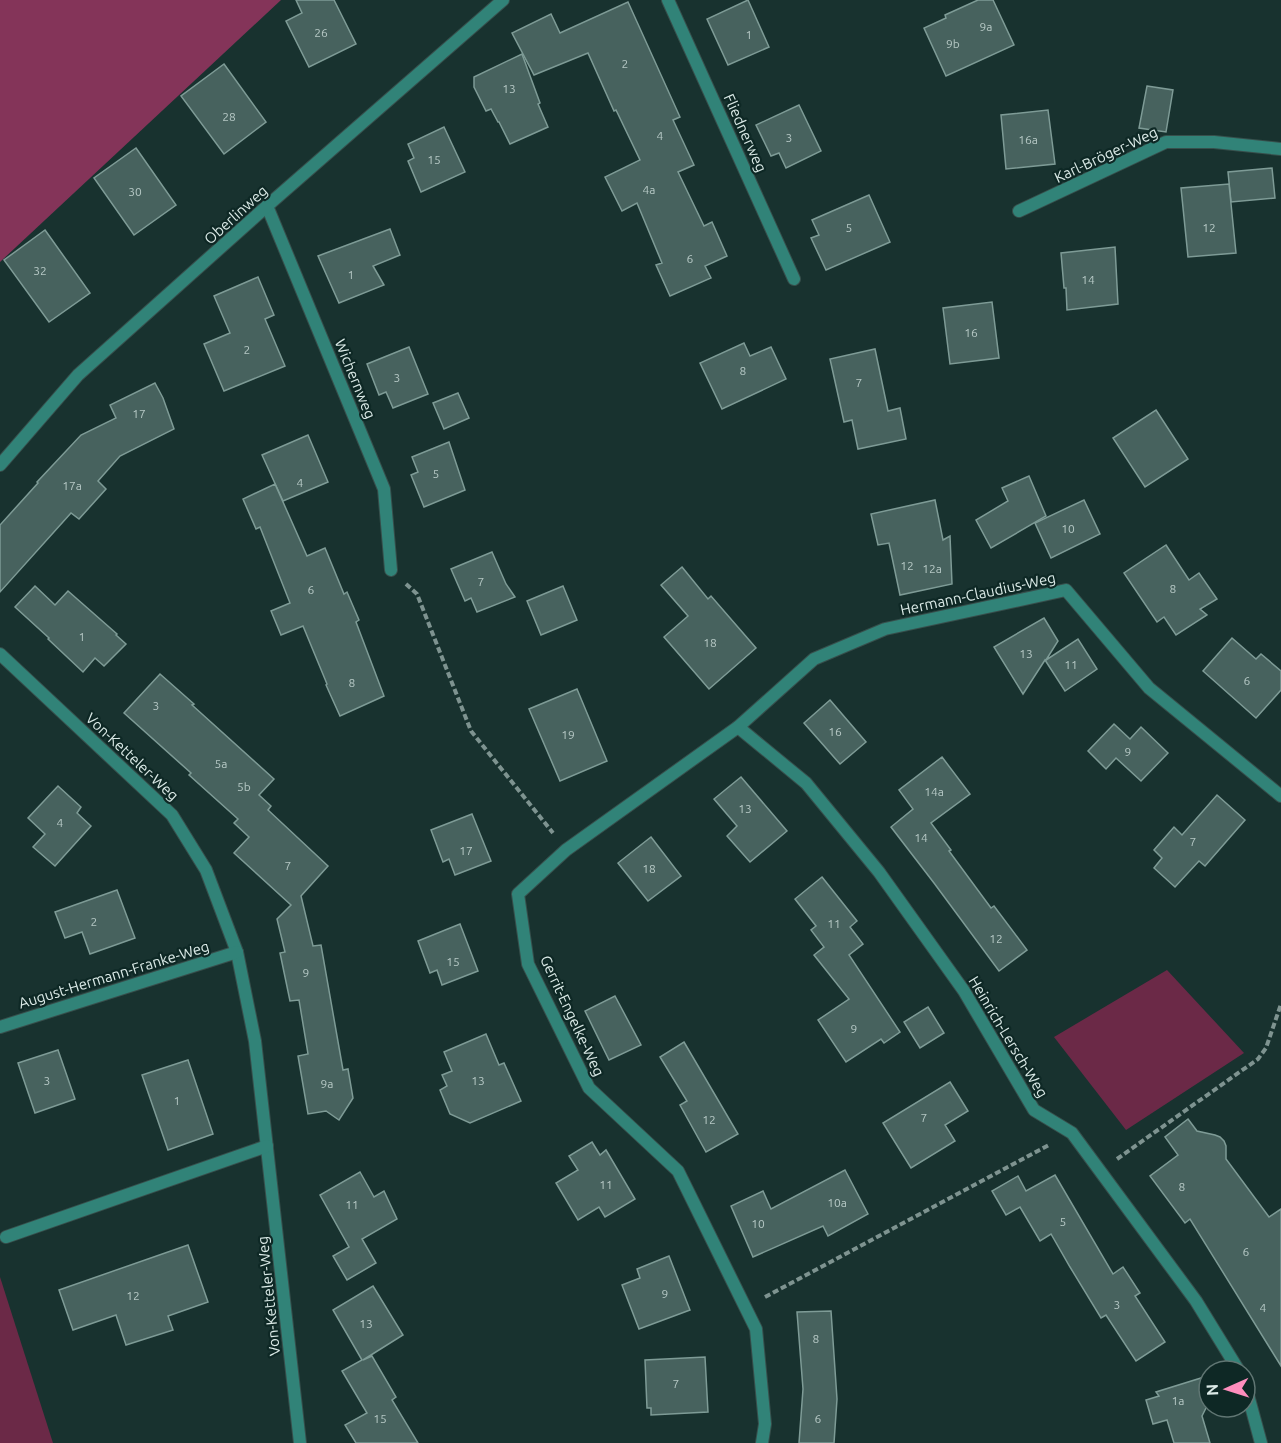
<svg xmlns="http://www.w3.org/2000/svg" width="1281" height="1443" font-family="Ubuntu,sans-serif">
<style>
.green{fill:#6b2947}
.forest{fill:#843459}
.building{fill:#47625e;stroke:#7e9b96;stroke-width:1.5}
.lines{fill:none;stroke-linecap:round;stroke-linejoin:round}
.minor-casing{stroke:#374f4c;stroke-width:14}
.path{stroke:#7e9390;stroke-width:4;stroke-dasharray:6 3;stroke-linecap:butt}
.minor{stroke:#318378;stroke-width:12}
.labels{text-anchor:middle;stroke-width:4.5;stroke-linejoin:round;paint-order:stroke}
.number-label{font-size:12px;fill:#b6c8c5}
.street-label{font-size:15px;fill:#dbeae7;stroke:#0e2825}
</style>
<rect width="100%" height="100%" fill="#18322f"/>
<!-- green -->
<g class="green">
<polygon points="1167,970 1244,1053 1126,1130 1054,1037"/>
<polygon points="0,1277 53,1443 0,1443"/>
</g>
<!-- forest -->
<polygon class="forest" points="0,0 281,0 0,262"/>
<!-- building -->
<g class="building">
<polygon points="296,0 334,0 356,44 309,67 286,21 302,13"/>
<polygon points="748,0 769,47 728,65 707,19"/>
<polygon points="978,0 993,0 1014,45 946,76 924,28 946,18 945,15"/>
<polygon points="628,2 680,117 673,120 694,165 678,172 704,226 712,222 727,256 705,266 711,278 670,296 656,265 662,263 637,203 622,211 605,177 640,160 616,110 614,111 588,53 534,75 512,33 551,14 560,33"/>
<polygon points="522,54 540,103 538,104 548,127 510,144 499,122 498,122 491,109 486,111 474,87 474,77"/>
<polygon points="224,64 266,122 224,154 181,96"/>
<polygon points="1147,86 1173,90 1166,132 1139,128"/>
<polygon points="799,105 821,151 786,168 779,153 771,156 756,125"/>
<polygon points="1048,110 1055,164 1006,169 1001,115"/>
<polygon points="444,127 465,172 421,192 408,161 414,158 408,144"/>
<polygon points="136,148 176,205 134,235 94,178"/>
<polygon points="1272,168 1275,198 1231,202 1228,172"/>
<polygon points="1229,184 1236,253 1188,257 1181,188"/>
<polygon points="869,195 890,242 826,270 811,238 819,235 812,220"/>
<polygon points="390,229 400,255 373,266 384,285 339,303 318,256"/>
<polygon points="45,230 90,293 49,322 4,260"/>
<polygon points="1115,247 1118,304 1067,310 1066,288 1064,288 1061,253"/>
<polygon points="258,277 274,315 265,319 285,366 224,391 204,344 230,333 214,296"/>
<polygon points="992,302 999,358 950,364 943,308"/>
<polygon points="744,343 750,356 771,347 786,379 722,409 700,363"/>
<polygon points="409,347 428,394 393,408 386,392 379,395 367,364"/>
<polygon points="875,349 888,411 900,408 906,439 858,449 852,420 844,422 830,359"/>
<polygon points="155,383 163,398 174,429 120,456 98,481 106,489 79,519 71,513 0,592 0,525 38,483 37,482 81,435 116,418 110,405"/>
<polygon points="458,393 469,418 444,429 433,403"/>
<polygon points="1156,410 1188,459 1145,487 1113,438"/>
<polygon points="308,435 328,482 283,501 262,455"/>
<polygon points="449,442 465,490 424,507 411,475 418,472 412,457"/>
<polygon points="1029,476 1046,516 991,548 976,520 1008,501 1002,488"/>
<polygon points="275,484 307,556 325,548 344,594 347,592 359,620 356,622 384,696 340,716 326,685 327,684 303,626 281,635 271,611 290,603 260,527 256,529 243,499"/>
<polygon points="935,500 943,540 950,536 952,584 900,595 889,543 878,545 871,514"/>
<polygon points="1084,500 1100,534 1051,558 1035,523"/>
<polygon points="1166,545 1189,580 1199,573 1217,599 1200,609 1207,615 1176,635 1164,617 1157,622 1124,573"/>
<polygon points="492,552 506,584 515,597 477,612 471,598 465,601 451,569"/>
<polygon points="682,567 708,599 711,596 756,648 709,689 664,637 688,616 661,585"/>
<polygon points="35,586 55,605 68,591 117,634 116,635 126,644 104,666 95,658 83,672 48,639 49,638 15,607"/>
<polygon points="563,586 577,620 541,635 527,601"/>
<polygon points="1044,618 1058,641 1046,660 1078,639 1097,669 1065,691 1045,660 1023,694 994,647"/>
<polygon points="1232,638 1256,659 1261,654 1281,671 1281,690 1256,718 1203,671"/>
<polygon points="160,674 194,704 192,705 274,779 259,795 271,806 268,810 328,866 301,896 313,946 321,945 343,1070 348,1069 353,1098 339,1120 326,1111 308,1114 298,1056 308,1054 299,1000 290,1001 280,953 285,952 277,919 291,905 234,853 249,837 234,823 238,819 189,775 191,773 124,713"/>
<polygon points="577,689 607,761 560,781 529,709"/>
<polygon points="830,700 866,742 840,764 804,723"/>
<polygon points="1114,724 1130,739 1141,727 1168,753 1141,781 1116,758 1106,769 1088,751"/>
<polygon points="942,757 970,794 931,823 951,850 949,851 991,908 994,906 1027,950 999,971 934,883 891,827 913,809 899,790"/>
<polygon points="741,777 787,831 750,862 727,836 737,826 714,799"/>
<polygon points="58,786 81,807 77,813 91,826 55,866 33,847 45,834 28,818"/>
<polygon points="1217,795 1245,820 1205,866 1199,861 1175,887 1154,868 1162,858 1154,850 1174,827 1182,835"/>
<polygon points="472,814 491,861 455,875 449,859 443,862 431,830"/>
<polygon points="651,837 681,876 648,901 618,863"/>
<polygon points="822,877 857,921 850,927 863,944 849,955 900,1032 884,1043 881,1039 846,1062 818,1020 849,999 814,955 824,947 811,930 816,926 795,899"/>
<polygon points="117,890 135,938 90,954 82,932 65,938 55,912"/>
<polygon points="460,924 478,971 442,985 437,970 430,973 418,941"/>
<polygon points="615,996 641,1045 609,1060 585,1011"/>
<polygon points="928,1007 944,1033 920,1048 904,1022"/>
<polygon points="486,1034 499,1065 504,1063 521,1101 470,1123 450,1114 440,1090 447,1086 442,1075 452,1071 444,1052"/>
<polygon points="684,1042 738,1134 706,1152 680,1105 687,1101 660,1057"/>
<polygon points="58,1050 75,1099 35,1113 18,1063"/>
<polygon points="188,1060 213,1134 168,1150 142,1075"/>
<polygon points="950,1082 968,1111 945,1125 955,1141 911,1168 883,1123"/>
<polygon points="1188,1119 1197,1131 1215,1135 1220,1137 1224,1141 1226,1146 1226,1159 1269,1217 1281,1209 1281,1366 1190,1219 1185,1223 1150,1176 1178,1155 1165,1137"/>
<polygon points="592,1142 600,1155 606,1150 635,1199 605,1217 599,1207 578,1220 556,1183 578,1170 569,1156"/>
<polygon points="845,1170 868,1214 828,1236 823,1226 753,1257 731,1206 763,1191 771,1209"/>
<polygon points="360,1172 374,1197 384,1191 397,1219 362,1239 376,1263 347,1280 333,1256 349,1247 320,1195"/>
<polygon points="1055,1175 1113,1274 1123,1267 1140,1293 1135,1296 1165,1342 1136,1361 1106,1315 1101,1318 1070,1267 1051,1234 1040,1241 1020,1207 1006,1215 992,1191 1018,1176 1026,1191"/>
<polygon points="188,1245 208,1302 168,1316 173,1330 126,1345 116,1315 73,1330 59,1290"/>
<polygon points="669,1256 690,1310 639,1329 622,1285 640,1278 637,1269"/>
<polygon points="373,1286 403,1335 363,1360 372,1356 396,1397 392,1400 418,1443 356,1443 345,1425 367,1413 342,1371 362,1360 333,1310"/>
<polygon points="831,1311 837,1399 834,1443 799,1443 803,1389 797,1312"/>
<polygon points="705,1357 708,1412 651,1415 651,1408 647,1408 645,1360"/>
<polygon points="1201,1378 1209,1402 1202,1416 1210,1443 1174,1443 1167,1420 1153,1424 1146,1400 1159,1396 1156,1392"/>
</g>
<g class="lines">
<defs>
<g id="minor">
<polyline points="668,0 794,279"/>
<polyline points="267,206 384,489 391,570"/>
<polyline points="1019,211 1166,142 1214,142 1281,149"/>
<polyline points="0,465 78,375 267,206 503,0"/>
<polyline points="0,654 172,815 206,870 237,952 255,1041 300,1443"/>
<polyline points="738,727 806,783 879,872 964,991 1034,1110 1072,1133 1196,1301 1239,1371"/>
<polyline points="0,1027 237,952"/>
<polyline points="6,1237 267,1146"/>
<polyline points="1245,1384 1261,1443"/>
<polyline points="762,1443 765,1424 756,1329 678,1171 589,1088 528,964 518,894 566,850 738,727 814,659 885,629 1066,590 1149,688 1281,796"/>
</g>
</defs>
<!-- minor casing -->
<use href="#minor" class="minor-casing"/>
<!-- path -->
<g class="path">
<polyline points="406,584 417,594 471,731 553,833"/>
<polyline points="1117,1159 1258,1059 1266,1048 1281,1004"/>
<polyline points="765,1297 1049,1145"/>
</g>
<!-- minor -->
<use href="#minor" class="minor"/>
</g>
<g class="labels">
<!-- number labels -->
<g class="number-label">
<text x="986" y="31">9a</text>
<text x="321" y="37">26</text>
<text x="749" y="39">1</text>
<text x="953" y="48">9b</text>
<text x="625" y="68">2</text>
<text x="509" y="93">13</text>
<text x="229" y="121">28</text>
<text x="660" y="140">4</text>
<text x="789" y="142">3</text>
<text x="1028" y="144">16a</text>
<text x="434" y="164">15</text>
<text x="649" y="194">4a</text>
<text x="135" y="196">30</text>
<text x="849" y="232">5</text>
<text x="1209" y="232">12</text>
<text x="690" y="263">6</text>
<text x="40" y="275">32</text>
<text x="351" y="279">1</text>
<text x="1088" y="284">14</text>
<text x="971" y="337">16</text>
<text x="247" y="354">2</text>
<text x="743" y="375">8</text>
<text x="397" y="382">3</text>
<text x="859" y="387">7</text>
<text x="139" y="418">17</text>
<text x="436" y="478">5</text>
<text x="300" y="487">4</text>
<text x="72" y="490">17a</text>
<text x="1068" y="533">10</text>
<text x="907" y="570">12</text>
<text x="932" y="573">12a</text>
<text x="481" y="586">7</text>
<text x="1173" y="593">8</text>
<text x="311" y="594">6</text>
<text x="82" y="641">1</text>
<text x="710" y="647">18</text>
<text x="1026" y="658">13</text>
<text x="1071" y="669">11</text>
<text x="1247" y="685">6</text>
<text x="352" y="687">8</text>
<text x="156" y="710">3</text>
<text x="835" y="736">16</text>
<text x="568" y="739">19</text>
<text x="1128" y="756">9</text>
<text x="221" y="768">5a</text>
<text x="244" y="791">5b</text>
<text x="934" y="796">14a</text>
<text x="745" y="813">13</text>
<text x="60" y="827">4</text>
<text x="921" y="842">14</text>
<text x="1193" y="846">7</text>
<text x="466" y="855">17</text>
<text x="288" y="870">7</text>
<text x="649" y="873">18</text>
<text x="94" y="926">2</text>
<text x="834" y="928">11</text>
<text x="996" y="943">12</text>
<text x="453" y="966">15</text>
<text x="306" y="977">9</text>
<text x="854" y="1033">9</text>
<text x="47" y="1085">3</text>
<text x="478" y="1085">13</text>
<text x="327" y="1088">9a</text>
<text x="177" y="1105">1</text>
<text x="924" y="1122">7</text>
<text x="709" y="1124">12</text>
<text x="606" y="1189">11</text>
<text x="1182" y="1191">8</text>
<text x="837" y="1207">10a</text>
<text x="352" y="1209">11</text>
<text x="1063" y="1226">5</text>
<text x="758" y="1228">10</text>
<text x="1246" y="1256">6</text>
<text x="665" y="1298">9</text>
<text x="133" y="1300">12</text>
<text x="1117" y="1309">3</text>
<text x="1263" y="1312">4</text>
<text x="366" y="1328">13</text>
<text x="816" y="1343">8</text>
<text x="676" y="1388">7</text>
<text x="1178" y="1405">1a</text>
<text x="380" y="1423">15</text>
<text x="818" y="1423">6</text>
</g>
<!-- street labels -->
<g class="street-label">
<text transform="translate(745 133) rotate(66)" y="5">Fliednerweg</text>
<text transform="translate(1106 155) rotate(-25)" y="5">Karl-Bröger-Weg</text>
<text transform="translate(236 215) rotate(-42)" y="5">Oberlinweg</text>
<text transform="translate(355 379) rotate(68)" y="5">Wichernweg</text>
<text transform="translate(978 594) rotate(-12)" y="5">Hermann-Claudius-Weg</text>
<text transform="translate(132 757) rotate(43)" y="5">Von-Ketteler-Weg</text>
<text transform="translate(114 975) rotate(-17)" y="5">August-Hermann-Franke-Weg</text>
<text transform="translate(572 1016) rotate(65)" y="5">Gerrit-Engelke-Weg</text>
<text transform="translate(1008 1037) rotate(59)" y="5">Heinrich-Lersch-Weg</text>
<text transform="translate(269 1296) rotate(-96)" y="5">Von-Ketteler-Weg</text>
</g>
</g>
<!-- north arrow -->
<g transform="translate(1227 1389) rotate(267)"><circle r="28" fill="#0e2825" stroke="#607673" stroke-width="1.5"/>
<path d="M0-4.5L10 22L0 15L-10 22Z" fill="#fe8ebd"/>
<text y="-9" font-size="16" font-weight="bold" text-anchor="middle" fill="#dbeae7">N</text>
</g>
</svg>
